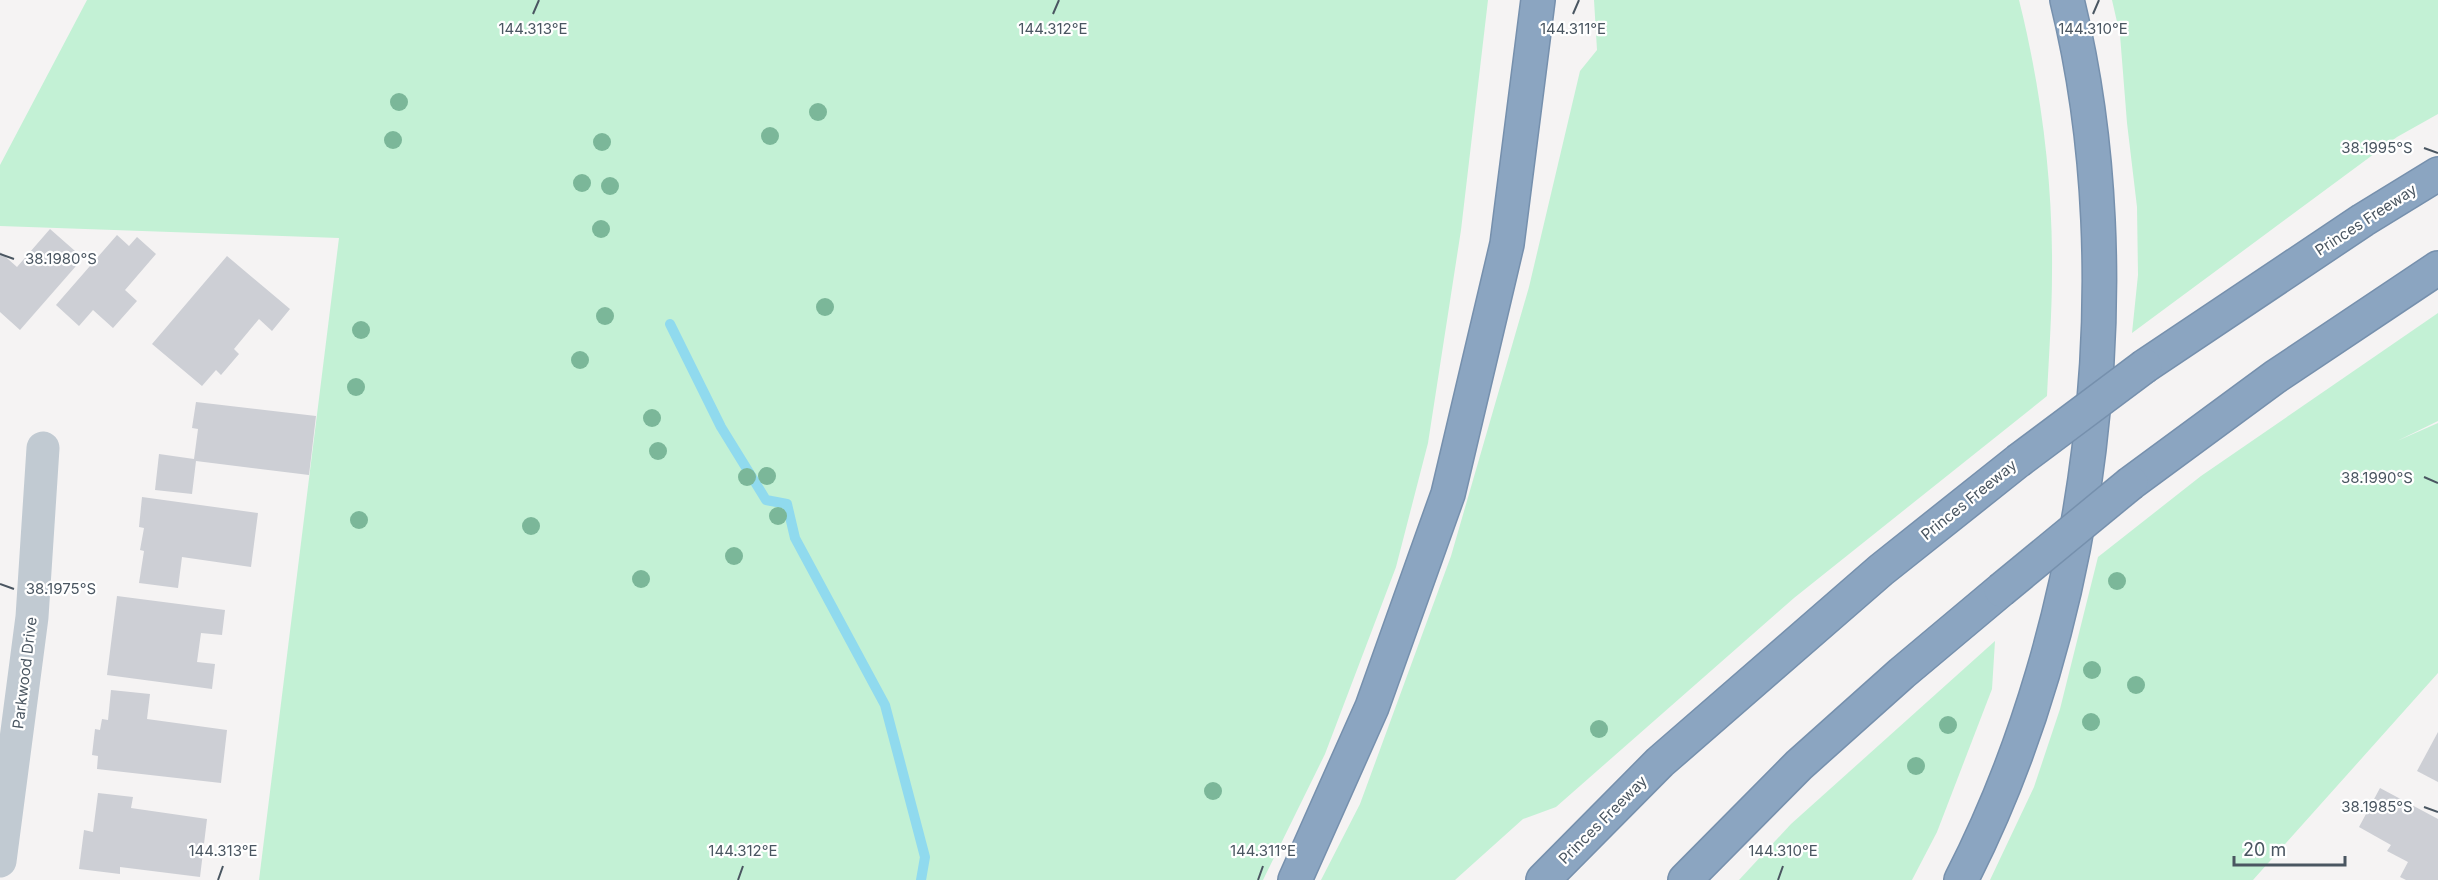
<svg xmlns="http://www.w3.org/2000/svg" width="2438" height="880" font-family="Inter,sans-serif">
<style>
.green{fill:#c3f1d5}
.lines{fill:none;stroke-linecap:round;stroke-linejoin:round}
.stream{stroke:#90daee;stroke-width:10}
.building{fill:#cdcfd5}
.highway-casing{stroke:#7690ad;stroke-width:36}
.minor{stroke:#c1cad2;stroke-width:33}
.highway{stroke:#8ba5c1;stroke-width:33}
.highway-bridge-casing{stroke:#7690ad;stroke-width:36;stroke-linecap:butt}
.highway-bridge{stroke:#8ba5c1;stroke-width:33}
.tree{fill:#7bb799}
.ticks{fill:none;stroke:#4a5661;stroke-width:2}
.labels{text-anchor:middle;stroke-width:4.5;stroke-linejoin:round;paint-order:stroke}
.street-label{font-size:15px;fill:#4a5661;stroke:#fff}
.ticks-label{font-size:15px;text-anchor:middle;fill:#4a5661;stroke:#fff;stroke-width:4.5;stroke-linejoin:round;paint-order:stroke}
</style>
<rect width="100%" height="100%" fill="#f5f3f3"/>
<!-- green -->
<g class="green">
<polygon points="87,0 1488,0 1461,230 1428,443 1396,567 1325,754 1263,880 259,880 339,238 0,226 0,165"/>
<path d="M1594,0H2019C2041,88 2053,181 2052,272C2052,313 2049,354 2047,396L1794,598L1556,807L1523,819L1455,880H1321L1360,804L1451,556L1529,287L1580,71L1597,50Z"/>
<polygon points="2112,0 2438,0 2438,114 2397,137 2132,333 2138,275 2137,207 2127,123 2120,35"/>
<polygon points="2438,313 2438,421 2397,441 2438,423 2438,673 2253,880 1990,880 2034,787 2060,709 2098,557 2201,476"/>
<polygon points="1995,641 1992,689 1937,832 1912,880 1739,880 1791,824"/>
</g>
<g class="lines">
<!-- stream -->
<polyline class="stream" points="670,324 721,427 766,500 787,504 795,538 885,705 925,857 921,880"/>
</g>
<!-- building -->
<g class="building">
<polygon points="50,229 83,258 20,330 0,312 0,252 17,267"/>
<polygon points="117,235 129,246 137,237 156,254 125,290 137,301 113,328 93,310 79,326 56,305"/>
<polygon points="227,256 290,309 272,331 259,319 234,349 239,354 221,375 216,370 202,386 152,344"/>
<polygon points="196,402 316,416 309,475 196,461 192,494 155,490 159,454 194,459 198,429 192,428"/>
<polygon points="142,497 258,513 251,567 182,557 178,588 139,583 144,551 140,550 144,528 139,527"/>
<polygon points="117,596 225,610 222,635 201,633 197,662 215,664 212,689 107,675"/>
<polygon points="111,690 150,694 147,719 227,730 221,783 97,769 98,756 92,755 95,729 100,730 102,719 108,720"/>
<polygon points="2438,732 2438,782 2417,771"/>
<polygon points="2380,788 2438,819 2438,880 2406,880 2400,877 2408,862 2387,851 2391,845 2359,827"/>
<polygon points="98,793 133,797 131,808 207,819 200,877 120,867 120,874 79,869 84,830 93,832"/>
</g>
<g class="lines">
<defs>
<g id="highway">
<polyline points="2145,366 2363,220 2438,174"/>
<polyline points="2131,483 2275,377 2438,268"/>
<polyline points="1295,880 1372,707 1448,494 1507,244 1538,0"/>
<polyline points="1543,880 1660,762 1881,570 2018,461"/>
<polyline points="1685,880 1799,765 1902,673 2001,590"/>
<path d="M1961,880C2092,625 2136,279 2067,0"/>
</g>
</defs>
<!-- highway casing -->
<use href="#highway" class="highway-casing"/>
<!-- minor -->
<polyline class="minor" points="0,861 32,617 43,448"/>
<!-- highway -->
<use href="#highway" class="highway"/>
<defs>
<g id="highway-bridge">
<polyline points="2018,461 2145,366"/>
<polyline points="2001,590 2131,483"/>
</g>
</defs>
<!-- highway-bridge casing -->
<use href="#highway-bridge" class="highway-bridge-casing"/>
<!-- highway-bridge -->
<use href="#highway-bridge" class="highway-bridge"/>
</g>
<!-- trees -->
<g class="tree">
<circle cx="399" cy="102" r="9"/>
<circle cx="818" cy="112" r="9"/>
<circle cx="770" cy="136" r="9"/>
<circle cx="393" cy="140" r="9"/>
<circle cx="602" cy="142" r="9"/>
<circle cx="582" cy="183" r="9"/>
<circle cx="610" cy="186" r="9"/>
<circle cx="601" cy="229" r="9"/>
<circle cx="825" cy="307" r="9"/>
<circle cx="605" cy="316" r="9"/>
<circle cx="361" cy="330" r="9"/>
<circle cx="580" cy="360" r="9"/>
<circle cx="356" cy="387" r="9"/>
<circle cx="652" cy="418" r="9"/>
<circle cx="658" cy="451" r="9"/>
<circle cx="767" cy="476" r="9"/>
<circle cx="747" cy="477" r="9"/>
<circle cx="778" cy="516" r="9"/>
<circle cx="359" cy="520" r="9"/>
<circle cx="531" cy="526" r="9"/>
<circle cx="734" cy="556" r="9"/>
<circle cx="641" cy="579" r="9"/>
<circle cx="2117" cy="581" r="9"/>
<circle cx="2092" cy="670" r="9"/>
<circle cx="2136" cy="685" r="9"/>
<circle cx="2091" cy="722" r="9"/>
<circle cx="1948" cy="725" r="9"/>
<circle cx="1599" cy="729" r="9"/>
<circle cx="1916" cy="766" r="9"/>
<circle cx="1213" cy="791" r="9"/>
</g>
<!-- ticks -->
<path class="ticks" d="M533,14L539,0M1053,14L1059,0M1573,14L1579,0M2093,14L2099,0M2424,148L2438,153M0,254L14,259M2424,477L2438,483M0,584L14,589M2424,807L2438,812M218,880L223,866M738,880L743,866M1258,880L1263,866M1778,880L1783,866"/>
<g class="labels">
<!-- street labels -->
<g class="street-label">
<text transform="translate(2366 220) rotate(-33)" y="5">Princes Freeway</text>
<text transform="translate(1969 500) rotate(-39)" y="5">Princes Freeway</text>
<text transform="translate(25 673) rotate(-83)" y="5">Parkwood Drive</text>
<text transform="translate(1603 820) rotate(-45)" y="5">Princes Freeway</text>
</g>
</g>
<g class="ticks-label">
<text x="1053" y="34">144.312°E</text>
<text x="1573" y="34">144.311°E</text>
<text x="533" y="34">144.313°E</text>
<text x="2093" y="34">144.310°E</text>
<text x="2377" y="153">38.1995°S</text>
<text x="61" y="264">38.1980°S</text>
<text x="2377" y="483">38.1990°S</text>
<text x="61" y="594">38.1975°S</text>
<text x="2377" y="812">38.1985°S</text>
<text x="223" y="856">144.313°E</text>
<text x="743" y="856">144.312°E</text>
<text x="1263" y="856">144.311°E</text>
<text x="1783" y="856">144.310°E</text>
</g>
<!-- scale -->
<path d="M2234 856v9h111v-9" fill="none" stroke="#4a5661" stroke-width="3"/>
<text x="2243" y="856" font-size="18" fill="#4a5661" stroke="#ffffff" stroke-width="4.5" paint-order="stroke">20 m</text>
</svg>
